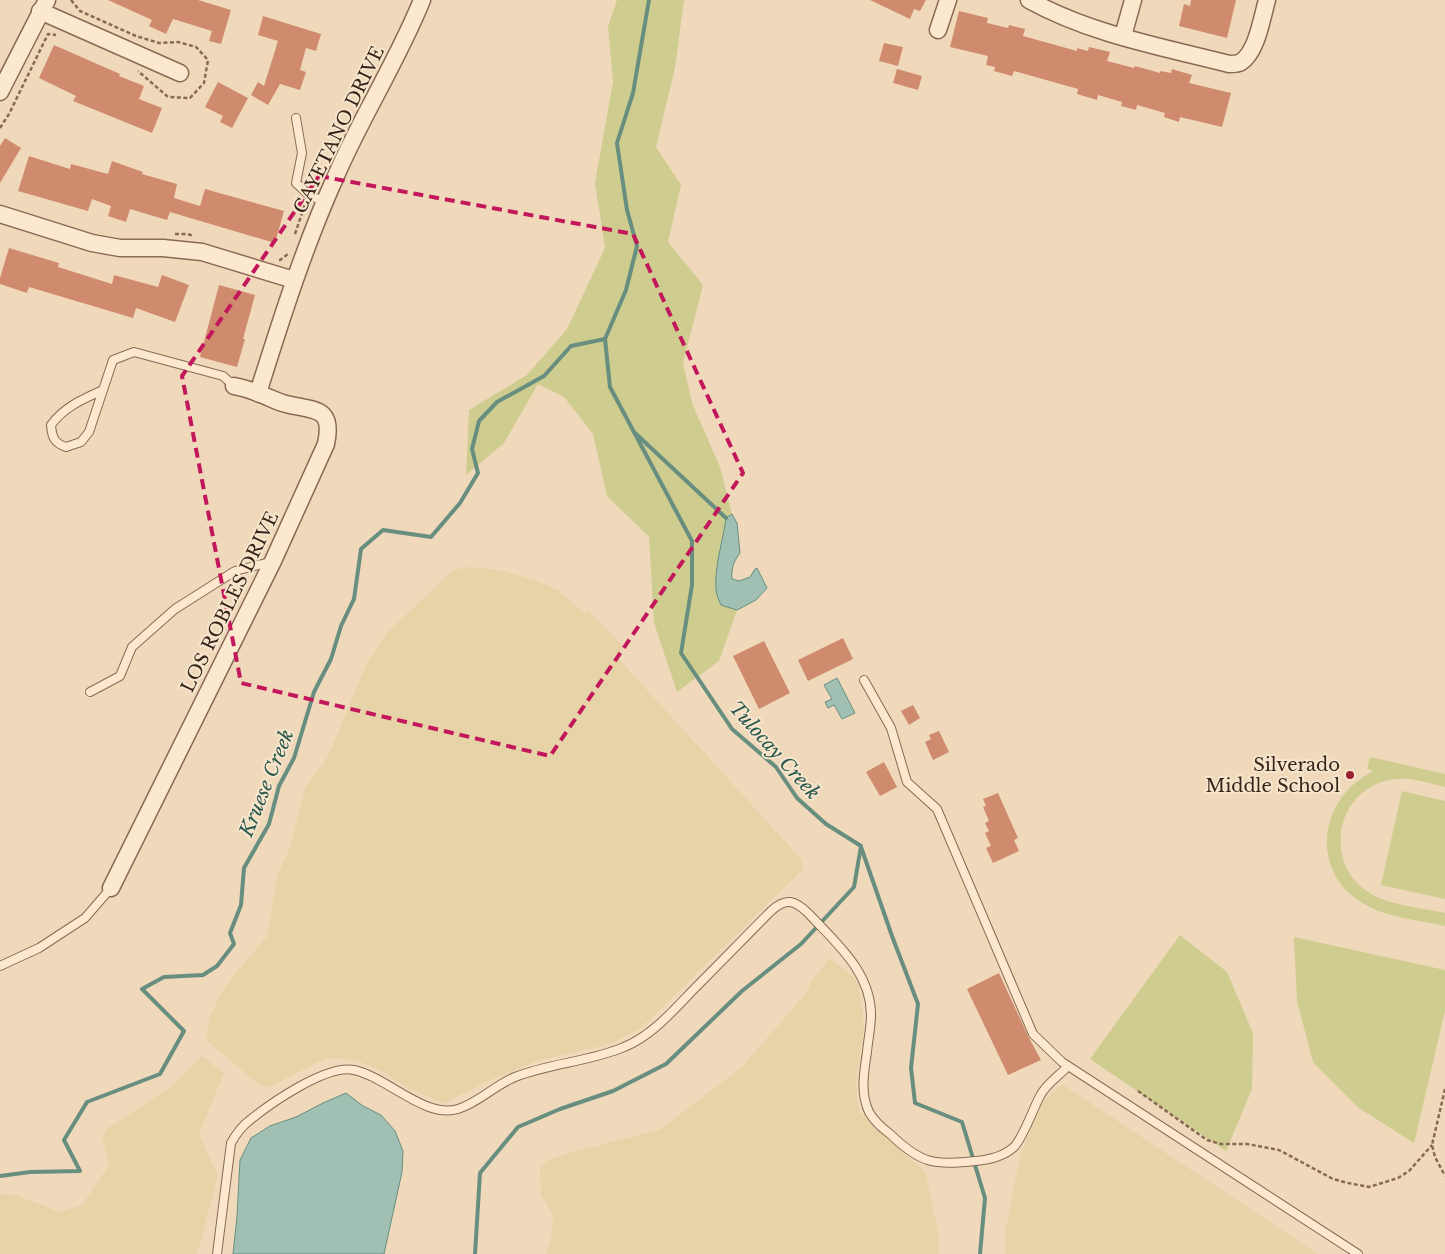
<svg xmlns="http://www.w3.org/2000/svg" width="1445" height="1254" font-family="'Libre Baskerville',serif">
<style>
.farmland{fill:#e6d4a8}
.green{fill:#cecd8f}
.water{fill:#a0c0b3;stroke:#678e7f}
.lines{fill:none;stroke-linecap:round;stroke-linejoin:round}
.stream{stroke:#678e7f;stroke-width:4}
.building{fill:#d08b6e}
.service-casing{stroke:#886954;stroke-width:10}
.minor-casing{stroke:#886954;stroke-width:19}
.path{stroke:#886954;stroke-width:2.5;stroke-dasharray:4 2.5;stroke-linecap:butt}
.service{stroke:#fbe8ce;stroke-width:8}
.minor{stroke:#fbe8ce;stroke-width:16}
.marked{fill:none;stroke:#c2185b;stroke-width:4;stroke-dasharray:10 6;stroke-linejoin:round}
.poi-dot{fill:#9a2131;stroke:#f7e5cb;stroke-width:2}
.labels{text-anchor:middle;stroke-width:4;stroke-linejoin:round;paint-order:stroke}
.street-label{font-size:18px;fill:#36241a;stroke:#f7e5cb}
.poi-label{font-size:18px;fill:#36241a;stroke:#f7e5cb;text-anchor:end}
.water-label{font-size:19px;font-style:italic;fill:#28574e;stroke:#f7e5cb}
</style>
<rect width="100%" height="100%" fill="#f0d9bb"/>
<!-- farmland -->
<g class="farmland">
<polygon points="468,567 501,570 537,581 558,590 585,614 588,611 624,647 617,657 802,860 802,870 640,1029 610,1044 537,1061 491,1080 444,1103 407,1088 382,1071 355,1060 326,1058 269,1087 258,1084 206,1040 209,1021 219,996 234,975 267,936 277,875 289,850 305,788 328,756 367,663 389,631 453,570"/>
<polygon points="830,958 856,979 862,1004 864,1029 856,1083 859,1112 926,1173 939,1237 939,1254 546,1254 551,1241 553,1215 541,1195 540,1168 548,1160 565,1154 659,1130 741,1068 807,992 811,982"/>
<polygon points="202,1056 224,1073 199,1134 218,1176 197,1254 0,1254 0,1194 13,1194 60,1212 82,1205 109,1165 102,1137 108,1128 167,1090"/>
<polygon points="1062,1084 1318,1254 1006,1254 1005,1234 1020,1156 1040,1104"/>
</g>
<!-- green -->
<g class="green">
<polygon points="617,0 684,0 675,68 656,147 681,185 668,242 703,285 683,363 692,403 720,467 732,514 726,519 724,540 718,560 721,605 737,610 719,661 677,692 654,623 649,537 607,496 593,434 564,397 538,384 504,443 466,475 469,410 527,375 567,329 605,248 595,183 613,82 608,26"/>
<path d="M1370,757L1445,774V787C1425,782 1405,775 1385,781C1335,795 1324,863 1368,892C1387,905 1422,908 1445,913V926C1419,920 1387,918 1364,904C1308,872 1319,798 1373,771L1367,769Z"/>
<polygon points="1402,791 1445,801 1445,899 1381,885"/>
<polygon points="1180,935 1227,972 1253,1033 1252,1089 1226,1151 1090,1059"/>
<polygon points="1294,937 1445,970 1445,1011 1414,1143 1359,1108 1313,1062 1297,1001"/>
</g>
<!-- water -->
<g class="water">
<path d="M732,514L737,523L740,553C734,561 731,568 732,579L739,581L750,577L755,569L757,568L767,588L756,600L737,610L721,605C719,600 716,595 716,590C714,566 723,542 726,518Z"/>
<polygon points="837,678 855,713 842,719 834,705 828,708 825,702 832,699 824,685"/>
<polygon points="346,1093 363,1106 381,1115 395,1131 403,1151 402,1172 384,1254 233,1254 237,1217 240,1160 251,1138 270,1126 296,1117 323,1103"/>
</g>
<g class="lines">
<!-- stream -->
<g class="stream">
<polyline points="635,433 726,518"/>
<polyline points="861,847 892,936 918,1004 911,1068 915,1103 962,1122 985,1198 980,1254"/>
<polyline points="0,1176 30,1172 80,1171 64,1140 87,1102 160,1074 184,1031 142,989 164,977 203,975 217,966 234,944 230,933 241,905 244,868 269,824 279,786 294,758 314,692 331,659 341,626 354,599 361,549 383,530 431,537 460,503 478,473 472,449 479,421 497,402 544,376 571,346 605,339"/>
<polyline points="475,1254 480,1173 518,1127 560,1109 613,1091 666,1064 742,991 801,944 854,887 861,846 826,824 797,798 776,767 732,729 681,653 692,585 692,541 610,387 605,339 626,290 637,246 627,210 617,143 633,93 649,0"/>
</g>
</g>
<!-- building -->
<g class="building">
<polygon points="108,0 198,0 231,10 221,44 209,41 212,31 173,19 166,34 149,26 152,20"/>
<polygon points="870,0 926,0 920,11 914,9 910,19"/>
<polygon points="1191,0 1236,0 1227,38 1179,26 1184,4 1190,6"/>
<polygon points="959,11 988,18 987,23 1008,28 1009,25 1025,29 1023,36 1077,51 1077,48 1088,51 1089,47 1110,52 1107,61 1134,68 1135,66 1160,73 1160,71 1171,73 1172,69 1192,75 1189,83 1231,93 1222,127 1180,117 1179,122 1164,117 1165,113 1137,105 1136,110 1121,106 1122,102 1098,95 1097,100 1077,94 1078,89 1014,71 1012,76 994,71 995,67 986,65 988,56 950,47"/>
<polygon points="263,16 321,34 316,51 306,48 300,70 306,72 300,90 280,84 268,105 251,95 258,82 264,86 278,41 258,35"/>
<polygon points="884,43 903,47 898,66 879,61"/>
<polygon points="54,45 120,74 119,76 144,86 139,99 162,108 152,133 73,101 76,96 39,78"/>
<polygon points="897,69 922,76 918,90 893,83"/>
<polygon points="218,82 248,98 232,128 220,122 223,116 205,107"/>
<polygon points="5,138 21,148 0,183 0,146"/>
<polygon points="29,156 70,169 71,164 108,174 112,161 143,172 142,174 177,184 174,198 200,206 205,189 284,211 275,243 170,212 167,220 130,209 126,222 108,216 111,206 92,199 88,211 18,191"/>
<polygon points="9,248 59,263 58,267 112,284 114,275 158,287 162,275 189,285 175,322 136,308 133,318 29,287 27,293 0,284 0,278"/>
<polygon points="219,285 255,295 243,339 245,339 237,367 200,357"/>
<polygon points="843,638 853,659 808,681 798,660"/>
<polygon points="764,641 790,693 759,709 733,656"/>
<polygon points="913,705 920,718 909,725 901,711"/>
<polygon points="939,731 949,752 933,760 925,742 931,739 929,735"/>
<polygon points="884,762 897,787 880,796 866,772"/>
<polygon points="998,793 1018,838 1014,840 1019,851 993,863 986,848 991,846 985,833 989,831 985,823 989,821 983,807 986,806 983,799"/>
<polygon points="999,973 1028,1036 1041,1060 1008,1075 967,989"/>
</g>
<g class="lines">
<defs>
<g id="service">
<polyline points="296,118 302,153 296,183 309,195 325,202"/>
<path d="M103,390C83,399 64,407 51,425C52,437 54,443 66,447L81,442L89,432L113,360L134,352L223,376L234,386"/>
<polyline points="864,680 891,728 907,782 937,809 1033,1034 1062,1062 1358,1254"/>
<polyline points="90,692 120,676 132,647 175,609 235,571 270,562"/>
<polyline points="0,966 39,948 85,918 111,888"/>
<path d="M217,1254L231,1143C236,1134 242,1126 250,1120C271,1103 327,1064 354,1070C387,1077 425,1119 458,1109C478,1103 495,1085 515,1077C550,1063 589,1062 624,1047C654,1035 677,1006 699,984C723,960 747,935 771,911C786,897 795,900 809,914C836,943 871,972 871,1015C871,1027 868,1040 867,1052C864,1072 860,1093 869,1112C874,1121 882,1128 890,1134C920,1163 934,1166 975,1161C988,1160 1004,1156 1014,1147C1023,1138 1033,1109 1040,1096C1046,1084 1059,1076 1068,1066"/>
</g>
<g id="minor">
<path d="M1029,0C1090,34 1162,47 1229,64C1233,64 1238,64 1241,62C1257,52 1262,17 1267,0"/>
<polyline points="40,11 180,73"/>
<polyline points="938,30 948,0"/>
<polyline points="1123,36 1133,0"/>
<polyline points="0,92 47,0"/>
<polyline points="0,214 92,243 120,248 163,248 202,252 294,280"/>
<path d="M258,393C281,320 304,247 335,178C361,117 397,62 422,0"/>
<path d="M111,888L273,561L326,444C334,406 314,411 286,404C277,402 269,397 260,394C252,390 243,388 234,386"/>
</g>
</defs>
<!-- service casing -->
<use href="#service" class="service-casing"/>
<!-- minor casing -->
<use href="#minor" class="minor-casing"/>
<!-- path -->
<g class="path">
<polyline points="71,0 80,11 136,36 159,43 178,42 196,47 208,60 204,83 190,98 168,97 138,71"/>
<polyline points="0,128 9,114 48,34 56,35"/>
<polyline points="314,186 319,175"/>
<polyline points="175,234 187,234 194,236"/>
<polyline points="295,234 305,204"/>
<polyline points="279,260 280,260 288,254"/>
<polyline points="1445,1089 1432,1145 1435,1157 1445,1176"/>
<polyline points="1138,1091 1207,1140 1221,1144 1247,1144 1279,1150 1333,1179 1348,1183 1369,1187 1398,1178 1409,1171 1432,1145"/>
</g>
<!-- service -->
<use href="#service" class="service"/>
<!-- minor -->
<use href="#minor" class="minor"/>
</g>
<!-- marked area -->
<path class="marked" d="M319,176L633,234L743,473L550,756L241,683L182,376Z"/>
<!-- markers -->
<circle class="poi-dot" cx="1350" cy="775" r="5"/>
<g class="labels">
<!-- street labels -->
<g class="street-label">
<text transform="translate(339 130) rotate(-64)" y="6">CAYETANO DRIVE</text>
<text transform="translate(230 602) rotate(-64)" y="6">LOS ROBLES DRIVE</text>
</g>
<!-- poi labels -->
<g class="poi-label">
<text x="1340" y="771">Silverado<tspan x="1340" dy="21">Middle School</tspan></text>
</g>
<!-- water labels -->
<g class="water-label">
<text transform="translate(775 750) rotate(48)" y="7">Tulocay Creek</text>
<text transform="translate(266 783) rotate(-68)" y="7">Kruese Creek</text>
</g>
</g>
</svg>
